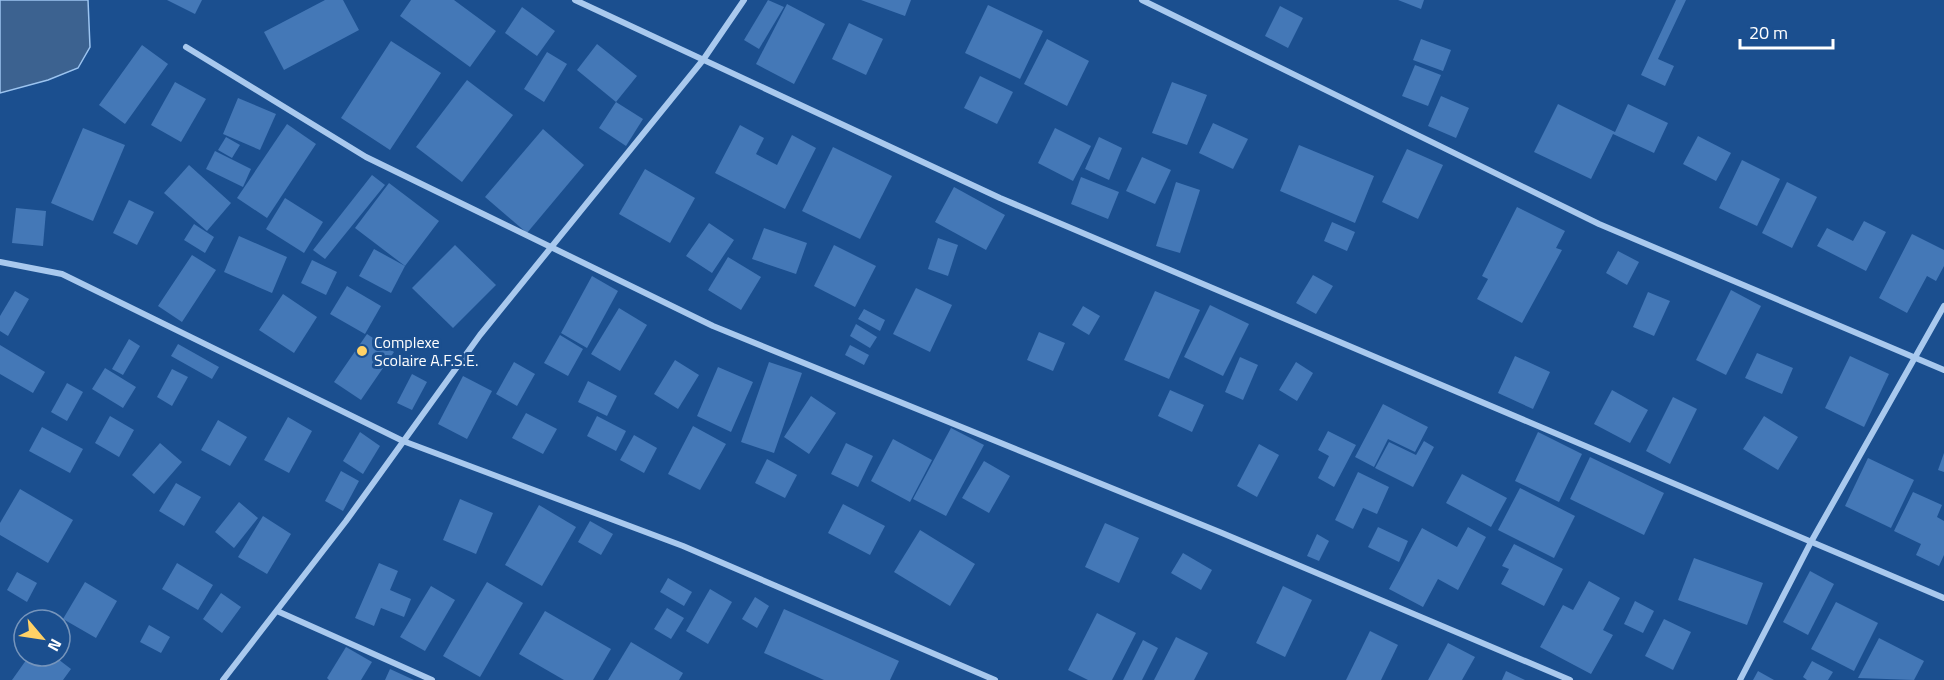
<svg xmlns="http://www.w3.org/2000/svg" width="1944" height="680" font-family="'Titillium Web',sans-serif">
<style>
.water{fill:#3c6290;stroke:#9cc4f0;stroke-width:1.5}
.building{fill:#4478b7}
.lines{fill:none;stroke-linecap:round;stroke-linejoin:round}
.minor{stroke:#a9c9ee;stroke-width:6}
.poi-dot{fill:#ffd166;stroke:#1b4f8f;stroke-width:2}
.labels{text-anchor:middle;stroke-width:6;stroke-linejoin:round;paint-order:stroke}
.poi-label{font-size:16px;fill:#fff;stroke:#1b4f8f;text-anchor:start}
</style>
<rect width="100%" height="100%" fill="#1b4f8f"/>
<!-- water -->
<polygon class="water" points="0,0 88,0 90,47 78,68 48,80 0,93"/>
<!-- building -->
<g class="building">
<polygon points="167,0 202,0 195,14"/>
<polygon points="325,0 343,0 359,30 284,70 264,32"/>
<polygon points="411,0 454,0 496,31 470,67 400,16"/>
<polygon points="768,0 784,7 759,49 744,40"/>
<polygon points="861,0 911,0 905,16"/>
<polygon points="1398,0 1424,0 1421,9"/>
<polygon points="1676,0 1686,0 1658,59 1674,66 1665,86 1641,75"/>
<polygon points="787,4 825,24 794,84 756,64"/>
<polygon points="988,5 1043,31 1020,79 965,53"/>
<polygon points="1280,6 1303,18 1288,48 1265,36"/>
<polygon points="522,7 555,31 537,56 505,33"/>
<polygon points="849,23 883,39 866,75 832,59"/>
<polygon points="1047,39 1089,61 1067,106 1024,84"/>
<polygon points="1421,39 1451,50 1443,71 1413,60"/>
<polygon points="391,41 441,73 390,150 341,118"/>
<polygon points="597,44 637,76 616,102 577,70"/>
<polygon points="142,45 168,64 125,124 99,105"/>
<polygon points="547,52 567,64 544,102 524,89"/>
<polygon points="1415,65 1441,75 1428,106 1402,96"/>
<polygon points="980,76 1013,92 997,124 964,108"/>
<polygon points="467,80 513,115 462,182 416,147"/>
<polygon points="175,82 206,99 181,142 151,125"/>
<polygon points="1172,82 1207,95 1187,145 1152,133"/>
<polygon points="1441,96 1469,108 1456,138 1428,126"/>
<polygon points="238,98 276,114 260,150 223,134"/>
<polygon points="616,102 643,119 626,146 599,128"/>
<polygon points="1558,104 1615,132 1628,104 1668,123 1654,153 1613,134 1591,179 1534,152"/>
<polygon points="1213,123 1248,139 1233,169 1199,153"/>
<polygon points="287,124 316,144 267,218 237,198"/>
<polygon points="740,125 764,138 756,154 777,165 792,135 816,148 785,209 715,173"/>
<polygon points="83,128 125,145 93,221 51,203"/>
<polygon points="1055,128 1091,146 1073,181 1038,163"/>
<polygon points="543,129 584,165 527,233 485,197"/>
<polygon points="1698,136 1731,153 1716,181 1683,164"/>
<polygon points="226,137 240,145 232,158 218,150"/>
<polygon points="1099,137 1122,148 1109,180 1085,169"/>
<polygon points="1299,145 1374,176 1355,223 1280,191"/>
<polygon points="833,147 892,176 860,239 802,211"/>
<polygon points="1407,149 1443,165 1418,219 1382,202"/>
<polygon points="215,151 251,169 243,187 206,169"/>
<polygon points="1142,157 1171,170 1155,204 1126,191"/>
<polygon points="1742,160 1780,179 1757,226 1719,208"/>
<polygon points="189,165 231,203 207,231 164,193"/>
<polygon points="645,169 695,198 670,243 619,214"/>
<polygon points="372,175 385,185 325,259 313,250"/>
<polygon points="1081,177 1119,192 1108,219 1071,204"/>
<polygon points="1176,182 1200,190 1180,253 1156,246"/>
<polygon points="1787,182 1817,197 1792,248 1762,233"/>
<polygon points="389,183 439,221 405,266 355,228"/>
<polygon points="954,187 1005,215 986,250 935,222"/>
<polygon points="285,198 323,222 304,253 266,229"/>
<polygon points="129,200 154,212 137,245 113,233"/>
<polygon points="1517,207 1565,231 1556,248 1562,250 1522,323 1477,299 1488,279 1482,276"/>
<polygon points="16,208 46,211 43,246 12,243"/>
<polygon points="1864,221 1886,232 1866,271 1817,246 1827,228 1853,241"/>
<polygon points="1332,222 1355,232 1347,251 1324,241"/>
<polygon points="709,223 734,240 712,273 686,256"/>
<polygon points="194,224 214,237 205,253 184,240"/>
<polygon points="764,228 807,243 796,274 752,259"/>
<polygon points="1912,234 1944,250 1944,266 1936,281 1927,276 1907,313 1879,298"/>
<polygon points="239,236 287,257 272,293 224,272"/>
<polygon points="938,238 958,245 948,276 928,269"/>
<polygon points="455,245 496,285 453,328 412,288"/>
<polygon points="834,245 876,266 855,307 814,286"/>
<polygon points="374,249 405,266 391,293 359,276"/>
<polygon points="1618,251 1639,262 1627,285 1606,273"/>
<polygon points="192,255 216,270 182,322 158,306"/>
<polygon points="728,257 761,277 741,310 708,290"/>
<polygon points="312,260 337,272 326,295 301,283"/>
<polygon points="1313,275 1333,286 1316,314 1296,303"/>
<polygon points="592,276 618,291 587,348 561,333"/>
<polygon points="347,286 381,306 365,334 330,314"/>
<polygon points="916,288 952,305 930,352 893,334"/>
<polygon points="1731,290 1761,306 1726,375 1696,360"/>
<polygon points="15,291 29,299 8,336 0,331 0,316"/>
<polygon points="1155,291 1200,310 1169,379 1124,360"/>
<polygon points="1648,292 1670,301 1654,336 1633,327"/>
<polygon points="283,294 317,317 294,353 259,330"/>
<polygon points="1210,305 1249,324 1223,376 1184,357"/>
<polygon points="1083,306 1100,316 1089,335 1072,325"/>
<polygon points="619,308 647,325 620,371 591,354"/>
<polygon points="864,309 885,320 880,331 858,319"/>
<polygon points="856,324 877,337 870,348 850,336"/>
<polygon points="1039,332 1065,343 1053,371 1027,360"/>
<polygon points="367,334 394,352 361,400 334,382"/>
<polygon points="560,335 583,349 568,376 544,363"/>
<polygon points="129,339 140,346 123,375 112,369"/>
<polygon points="178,344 219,367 212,379 171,356"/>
<polygon points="0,345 45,372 33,393 0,374"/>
<polygon points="850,345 869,355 864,365 845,355"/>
<polygon points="1757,353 1793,368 1782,394 1745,378"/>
<polygon points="1515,356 1550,372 1533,409 1498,393"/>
<polygon points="1850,356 1889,374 1864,427 1825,408"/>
<polygon points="1240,357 1258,365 1243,400 1225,392"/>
<polygon points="675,360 699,375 678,409 654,394"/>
<polygon points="514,362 535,374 517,406 496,394"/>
<polygon points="769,362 802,373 774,453 741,442"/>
<polygon points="1296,362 1313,373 1297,401 1279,390"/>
<polygon points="718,367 753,382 731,432 697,416"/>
<polygon points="105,368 136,387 123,408 92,389"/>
<polygon points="172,369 188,377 172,406 157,397"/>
<polygon points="412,374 427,382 412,410 397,403"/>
<polygon points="463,376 492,391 467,439 438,424"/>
<polygon points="588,381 617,396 607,416 578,402"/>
<polygon points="67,383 83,392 67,421 51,412"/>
<polygon points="1170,390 1204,405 1192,432 1158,416"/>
<polygon points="1612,390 1648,410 1630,443 1594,424"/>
<polygon points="811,396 836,413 809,454 784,437"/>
<polygon points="1673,397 1697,409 1670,464 1646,451"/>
<polygon points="1383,404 1428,427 1415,452 1388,439 1374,467 1355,457"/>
<polygon points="526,413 557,429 543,454 512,438"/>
<polygon points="110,416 134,430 119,457 95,443"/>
<polygon points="597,416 626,431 616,451 587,436"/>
<polygon points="1764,416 1798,437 1778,470 1743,449"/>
<polygon points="288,417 312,431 289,473 264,460"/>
<polygon points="218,420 247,437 230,466 201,450"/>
<polygon points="693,426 726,444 700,490 668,474"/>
<polygon points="42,427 83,449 70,473 29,451"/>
<polygon points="951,428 984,445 946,516 913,499"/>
<polygon points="1328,431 1356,445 1334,487 1318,478 1329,456 1318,450"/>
<polygon points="360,432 380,446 363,474 343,461"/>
<polygon points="1538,432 1582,454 1559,502 1515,481"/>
<polygon points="634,435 657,448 644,473 620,460"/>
<polygon points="893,439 932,460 910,502 871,481"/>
<polygon points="1424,441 1434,447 1413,487 1375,468 1389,442 1416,455"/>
<polygon points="160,443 182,462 154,494 132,475"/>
<polygon points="846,443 873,456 858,487 831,474"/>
<polygon points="1259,444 1279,455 1257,497 1237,486"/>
<polygon points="1944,453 1944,472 1938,470"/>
<polygon points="1590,457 1664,493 1644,535 1570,499"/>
<polygon points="1868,458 1914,480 1891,528 1845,506"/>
<polygon points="767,459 797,475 785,498 755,483"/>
<polygon points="984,461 1010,476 989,513 962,498"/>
<polygon points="341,471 359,481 343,511 325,501"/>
<polygon points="1358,472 1389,487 1377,514 1363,508 1353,529 1335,520"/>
<polygon points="1462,474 1507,498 1491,527 1446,503"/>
<polygon points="176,483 201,497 184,526 159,511"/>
<polygon points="1520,488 1575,516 1554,558 1498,530"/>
<polygon points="20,489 73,520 48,563 0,535 0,523"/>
<polygon points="1913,492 1942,505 1937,517 1944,521 1944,555 1939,566 1916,555 1921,544 1894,531"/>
<polygon points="460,499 493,513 476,554 443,540"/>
<polygon points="239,502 258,518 234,548 215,532"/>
<polygon points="843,504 885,526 870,555 828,533"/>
<polygon points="539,505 576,527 542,586 505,565"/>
<polygon points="263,516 291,534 267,574 238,557"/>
<polygon points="590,521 613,534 601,555 578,542"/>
<polygon points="1105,523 1139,538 1119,583 1085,567"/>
<polygon points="1378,527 1408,541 1399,562 1368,547"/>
<polygon points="1468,527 1486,537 1458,590 1438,579 1423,607 1389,589 1422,528 1457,547"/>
<polygon points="920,530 975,564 950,606 894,572"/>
<polygon points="1317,534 1329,541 1319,561 1307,556"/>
<polygon points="1514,544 1563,569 1544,606 1501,584 1509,569 1502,566"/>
<polygon points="1183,553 1212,570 1201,590 1171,573"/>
<polygon points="1694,558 1763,583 1747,625 1678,600"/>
<polygon points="177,563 213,585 198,610 162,589"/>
<polygon points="379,563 398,571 390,590 411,599 404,617 381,608 374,626 355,618"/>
<polygon points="1810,571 1834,584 1808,635 1783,622"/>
<polygon points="17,572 37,583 27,602 7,590"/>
<polygon points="668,578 692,592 684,606 660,592"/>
<polygon points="1589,581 1620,598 1603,630 1613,635 1591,674 1540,647 1563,605 1573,610"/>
<polygon points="85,582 117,601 96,638 63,619"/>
<polygon points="487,582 523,603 480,677 443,656"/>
<polygon points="431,586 455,600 425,651 400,637"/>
<polygon points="1283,586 1312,600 1285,657 1256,643"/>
<polygon points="710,589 732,602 708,644 686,631"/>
<polygon points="221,593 241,607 222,633 203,619"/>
<polygon points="755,597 769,606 757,628 742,619"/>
<polygon points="1635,601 1654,611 1643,633 1624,624"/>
<polygon points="1836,602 1878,623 1854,671 1811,649"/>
<polygon points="667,608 684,618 671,639 654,629"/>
<polygon points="784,609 899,661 890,680 824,680 764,653"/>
<polygon points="545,611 611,649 593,680 564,680 519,654"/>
<polygon points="1097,613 1136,633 1112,680 1088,680 1068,670"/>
<polygon points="1664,619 1691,632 1673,670 1645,656"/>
<polygon points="149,625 170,637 161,653 140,642"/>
<polygon points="1370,631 1398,645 1381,680 1346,680"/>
<polygon points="1176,637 1208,653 1194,680 1154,680"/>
<polygon points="1879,638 1924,661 1914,680 1858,678"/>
<polygon points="1143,640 1158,648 1142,680 1123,680"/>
<polygon points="631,642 683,673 679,680 608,680"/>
<polygon points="1448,643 1475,657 1462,680 1428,680"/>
<polygon points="346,647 372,662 361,680 329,680 327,678"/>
<polygon points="29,656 54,656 71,669 63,680 12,680"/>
<polygon points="1812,661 1833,672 1828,680 1807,680 1803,677"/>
<polygon points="390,669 414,680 385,680"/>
<polygon points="1506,671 1525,680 1502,680"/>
<polygon points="1758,671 1774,680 1753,680"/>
</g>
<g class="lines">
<!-- minor -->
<g class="minor">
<polyline points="575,0 1000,198 1944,598"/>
<polyline points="1142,0 1599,224 1944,370"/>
<polyline points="186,47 366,157 713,326 1222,533 1570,680"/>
<polyline points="0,262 62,274 403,441 683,546 995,680"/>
<polyline points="277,611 432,680"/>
<polyline points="223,680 346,521 480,335 703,60 744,0"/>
<polyline points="1740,680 1811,542 1944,306"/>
</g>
</g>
<!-- markers -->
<circle class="poi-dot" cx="362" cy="351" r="6"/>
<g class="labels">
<!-- poi labels -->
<g class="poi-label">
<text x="374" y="348">Complexe<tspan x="374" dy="18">Scolaire A.F.S.E.</tspan></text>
</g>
</g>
<!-- north arrow -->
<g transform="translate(42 638) rotate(119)"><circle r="28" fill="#1b4f8f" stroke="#7695bc" stroke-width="1.5"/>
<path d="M0-4.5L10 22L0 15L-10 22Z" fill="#ffd166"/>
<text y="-9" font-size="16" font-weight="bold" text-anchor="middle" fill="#ffffff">N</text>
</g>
<!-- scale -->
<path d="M1740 39v9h93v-9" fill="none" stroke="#ffffff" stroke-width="3"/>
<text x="1749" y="39" font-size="18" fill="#ffffff" stroke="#1b4f8f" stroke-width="4.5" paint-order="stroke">20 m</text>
</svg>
